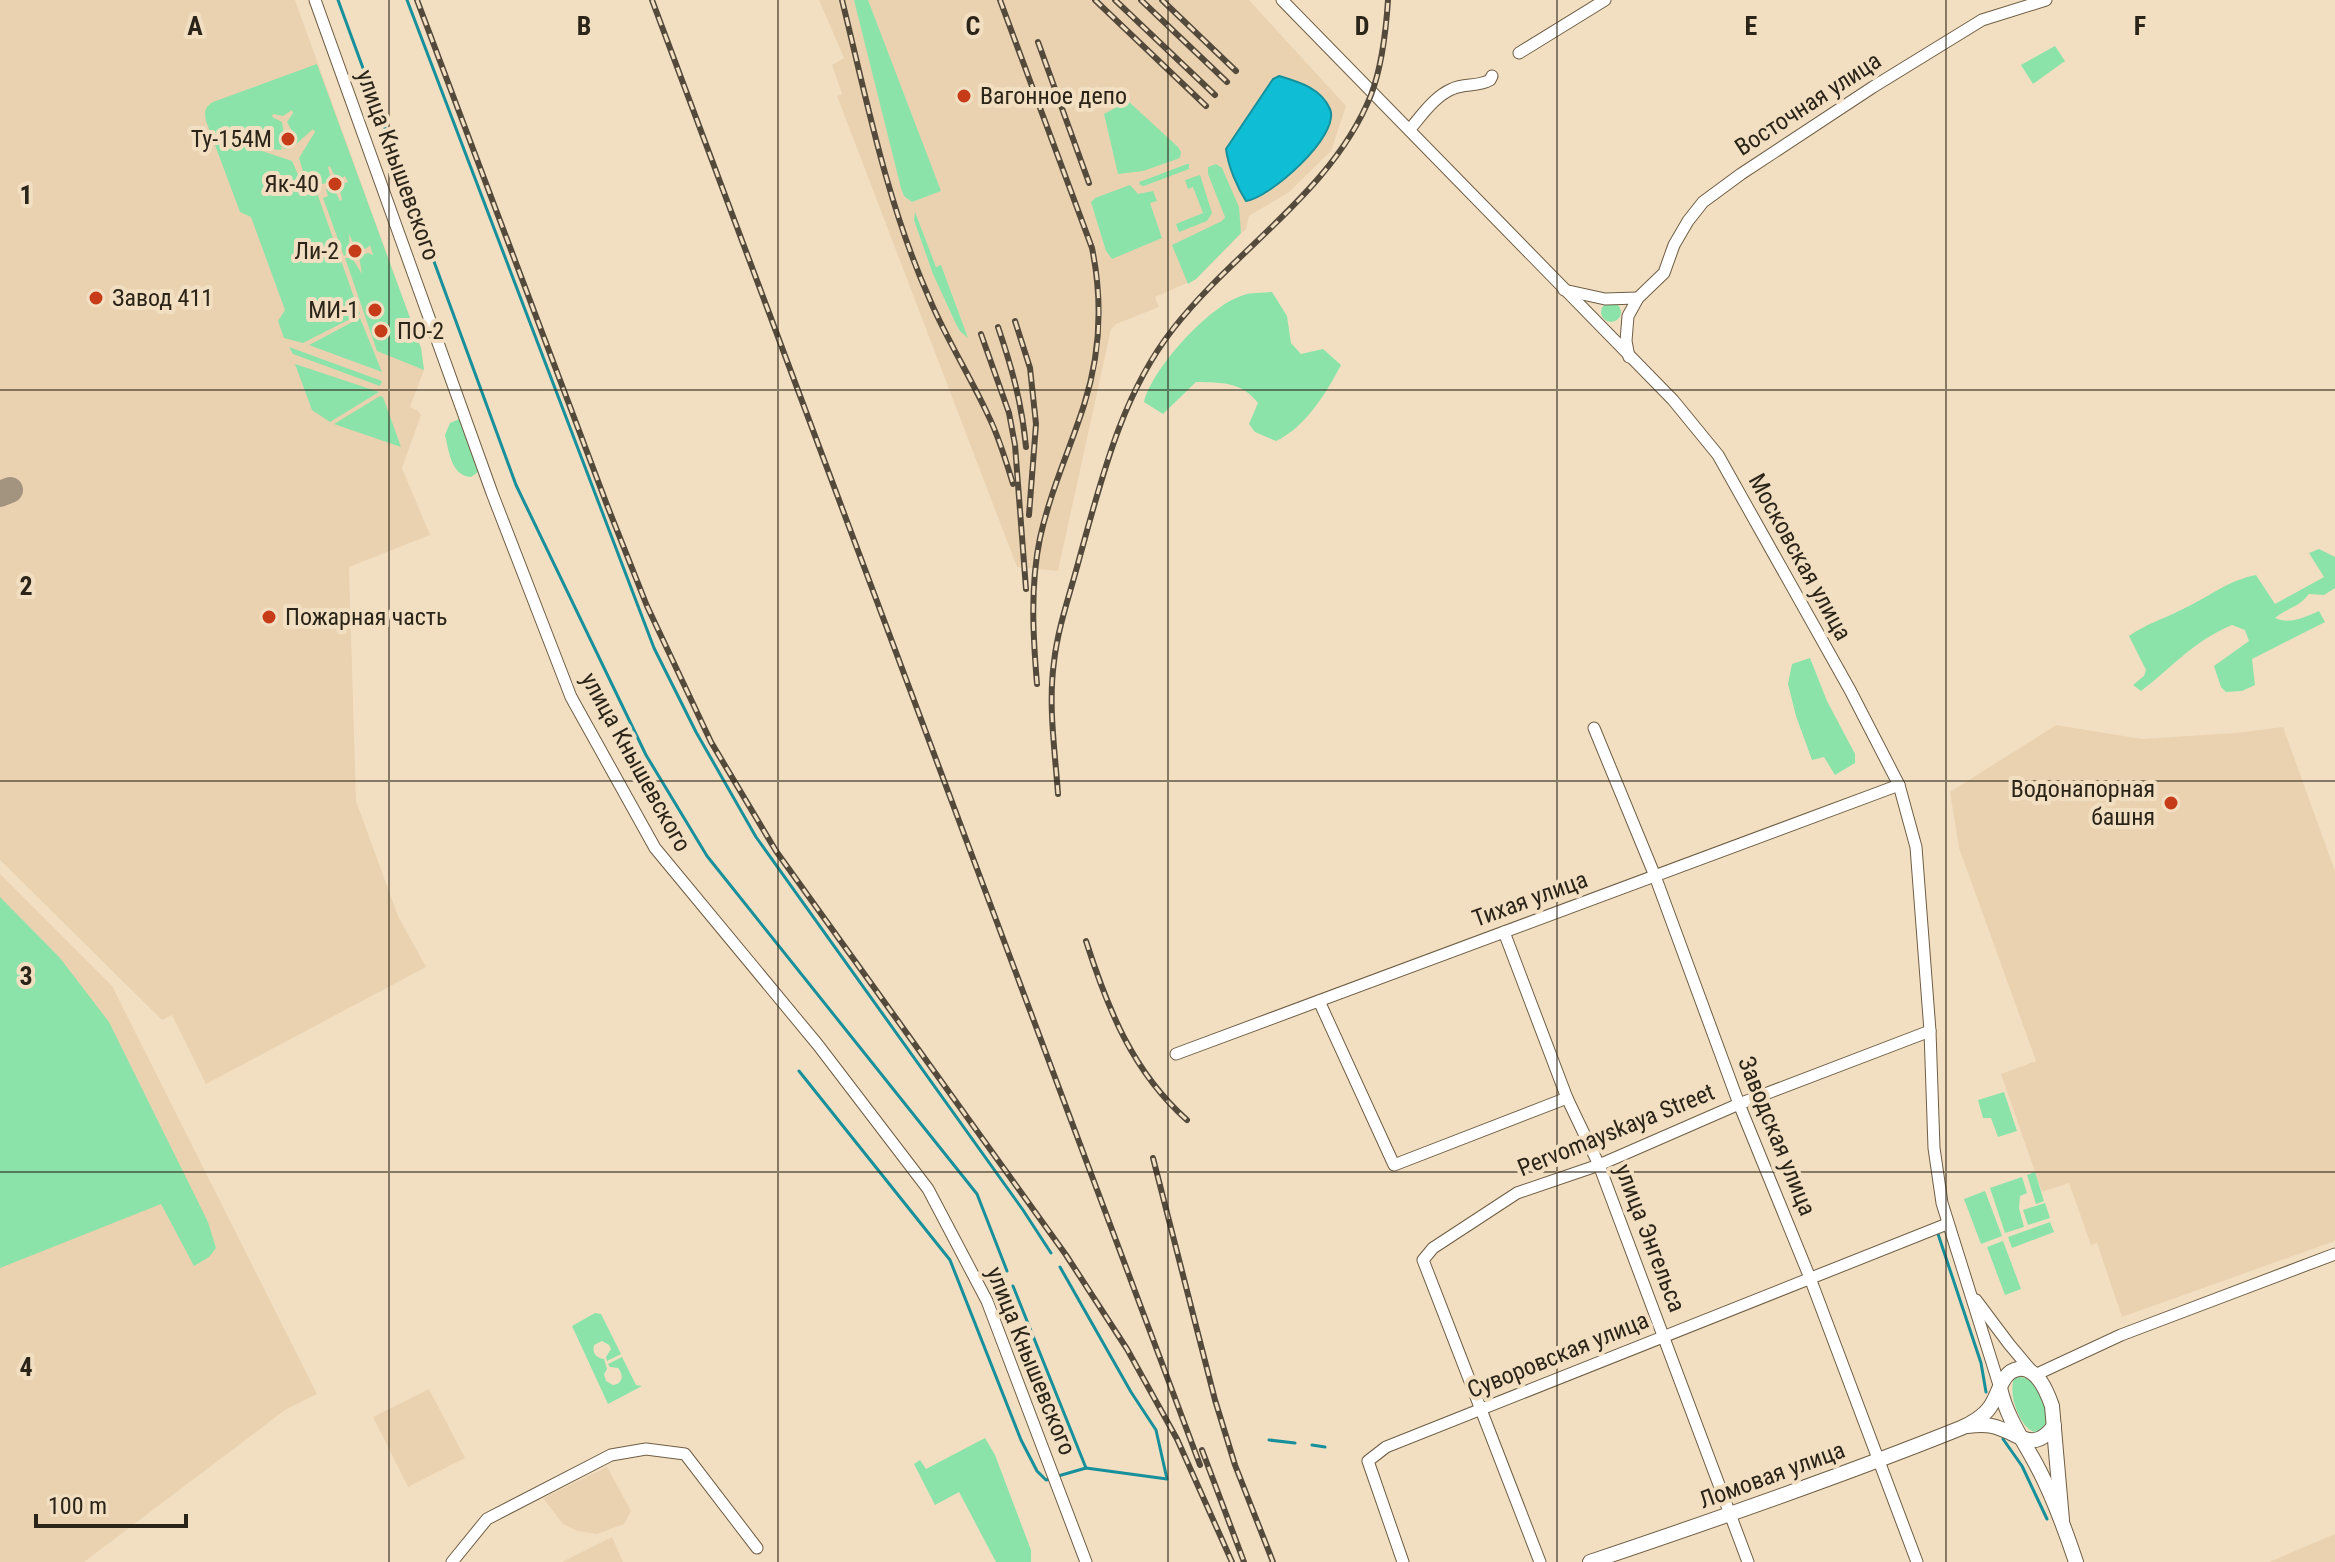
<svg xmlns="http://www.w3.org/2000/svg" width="2335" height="1562" font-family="'Roboto Condensed',sans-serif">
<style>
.built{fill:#ead2b0}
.green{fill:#8be3aa}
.water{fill:#0fbed4;stroke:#17909c;stroke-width:2}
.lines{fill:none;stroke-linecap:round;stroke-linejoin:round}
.stream{stroke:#17909c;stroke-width:3}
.taxiway{stroke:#a3947f;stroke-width:26}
.minor-casing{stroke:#6f5e45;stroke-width:13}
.major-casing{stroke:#6f5e45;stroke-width:16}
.minor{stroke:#fff;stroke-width:11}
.major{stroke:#fff;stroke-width:14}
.rail-casing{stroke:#544a3c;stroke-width:6}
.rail{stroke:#f2dfc2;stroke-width:3;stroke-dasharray:9;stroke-linecap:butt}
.grid{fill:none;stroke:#2b2419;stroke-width:2;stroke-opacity:0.55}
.poi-dot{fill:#c63c18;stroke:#f2dfc2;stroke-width:3}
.labels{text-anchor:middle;stroke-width:8;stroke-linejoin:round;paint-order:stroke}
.poi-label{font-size:24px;fill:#2b2419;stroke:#f2dfc2;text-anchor:end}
.street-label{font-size:24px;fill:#2b2419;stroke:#f2dfc2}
.grid-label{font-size:26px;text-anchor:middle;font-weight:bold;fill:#2b2419;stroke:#f2dfc2;stroke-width:8;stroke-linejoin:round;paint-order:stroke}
</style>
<rect width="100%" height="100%" fill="#f2dfc2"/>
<!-- built -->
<g class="built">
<polygon points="0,0 295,0 421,348 424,370 410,407 417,410 421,415 402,468 430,535 349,567 356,801 398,916 426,967 206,1084 172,1015 162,1020 0,860"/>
<polygon points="819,0 1249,0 1346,106 1331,151 1289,192 1249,216 1246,229 1196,279 1155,297 1159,307 1116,324 1111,329 1058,571 1017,567 837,96 842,94 832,65 844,58"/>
<polygon points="2056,725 2142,739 2235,733 2283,727 2335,871 2335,1241 2122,1317 2097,1243 2091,1245 2069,1183 2042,1192 2001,1074 2036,1061 1959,848 1950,792"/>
<polygon points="0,874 112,986 317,1394 285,1410 84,1562 0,1562"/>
<polygon points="429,1389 465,1458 408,1487 373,1417"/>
<polygon points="607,1467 631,1511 624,1524 597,1534 577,1531 563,1524 543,1498"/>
<polygon points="2335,1534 2335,1562 2269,1562"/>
<polygon points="612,1537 623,1562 562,1562"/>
</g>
<!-- green -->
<g class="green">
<polygon points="854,0 868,0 941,191 912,202 904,196 901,188"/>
<polygon points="2055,46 2065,61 2033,84 2021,65"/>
<path d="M317,64L421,348L424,370L377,351L345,258H352L362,274L359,256L368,253L373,255L370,245L367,248L357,251L349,234L350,252L344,256L323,198L328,196L326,189L333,187L340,201L342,200L339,185L348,182L345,176L337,181L330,166L328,167L332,183L319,184L314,173L304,175L299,158L315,132L313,129L294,146L292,141L296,138L287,122L293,113L292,110L283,116L273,114L272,117L282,122L284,134L281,136L283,143L286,145L287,143L288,148L284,149L282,146L281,150L262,148V151L292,161L303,186L305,181L312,179L360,314L303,343L284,338L278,321L285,310L251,217L240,212L206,121C204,111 205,107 213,102Z"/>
<polygon points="1128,101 1178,147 1181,152 1180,158 1143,171 1118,174 1104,114"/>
<polygon points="1187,164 1189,164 1189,169 1144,186 1140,185 1139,182 1142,181"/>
<polygon points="1216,164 1222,168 1239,207 1241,233 1196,279 1188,284 1172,245 1222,221 1225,217 1208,174 1208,167"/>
<polygon points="1200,175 1212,213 1207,221 1179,232 1176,224 1203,213 1193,187 1188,189 1185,180"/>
<polygon points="1130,185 1138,194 1153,191 1157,201 1150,203 1162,238 1112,259 1106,251 1091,202 1095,198"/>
<polygon points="915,212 936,267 941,265 968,338 960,331 956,324 933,274 914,220"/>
<path d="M1272,292L1287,316L1291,343L1301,354L1323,349L1341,365C1326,393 1306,427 1276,441L1255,432L1249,424L1258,403C1241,381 1222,383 1196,382L1163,414L1144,402C1152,369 1208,307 1241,296C1250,292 1262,293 1272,292Z"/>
<circle cx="1611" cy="312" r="10"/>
<polygon points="360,318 382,372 309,345"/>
<polygon points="289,347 382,381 380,386 293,354"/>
<polygon points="295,364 379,392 330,422 312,410"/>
<polygon points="380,396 383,397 401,447 334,424"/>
<path d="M459,419L478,472L471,477C451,476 449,451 445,435L450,423Z"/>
<path d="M2319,549L2335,557V588L2324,595L2309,594C2297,609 2288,607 2275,618C2290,625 2305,617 2319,611L2325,622L2252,659L2255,685L2242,691L2226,692L2221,687L2214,666L2249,641L2245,630L2232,625C2192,642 2174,666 2141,691L2133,685L2144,676L2146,670L2129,636C2146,624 2163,619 2181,610C2206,599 2228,580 2256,575L2275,604L2324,577L2309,553Z"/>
<polygon points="1810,658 1827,701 1855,754 1855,763 1835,775 1824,757 1812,760 1796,716 1788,684 1792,664"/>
<polygon points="0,897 60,958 109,1022 208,1222 216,1248 209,1257 194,1266 161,1204 0,1268"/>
<polygon points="2004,1092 2017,1131 1998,1137 1991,1118 1983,1118 1978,1100"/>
<polygon points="2035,1172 2044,1201 2036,1204 2027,1175"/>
<polygon points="2022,1177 2027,1193 2020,1196 2019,1208 2024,1227 2005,1233 1990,1188"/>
<polygon points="1985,1191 2002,1236 1981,1244 1964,1199"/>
<polygon points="2045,1203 2050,1218 2028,1225 2023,1210"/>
<polygon points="2050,1222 2054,1232 2012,1248 2008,1237"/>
<polygon points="2003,1241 2021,1289 2005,1295 1987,1247"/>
<path d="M595,1313L601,1314L621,1354L607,1361L606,1357L611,1349L609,1345L602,1341L594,1345C592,1353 596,1358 604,1359L607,1369L604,1374L606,1381L613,1385C623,1384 624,1375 618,1368L610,1367L608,1364L622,1357L636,1385L642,1386L608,1404L572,1326Z"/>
<path d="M2019,1377C2038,1377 2044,1402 2047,1419C2035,1457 2005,1402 2014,1379Z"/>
<polygon points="985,1438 995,1455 1031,1550 1031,1562 996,1562 959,1492 935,1505 914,1464 920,1460 926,1469"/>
</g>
<!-- water -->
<path class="water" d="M1279,76C1299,82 1321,88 1330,109C1341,135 1270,198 1246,201C1237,187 1228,166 1226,149L1273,79Z"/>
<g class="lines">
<!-- stream -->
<g class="stream">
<polyline points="338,0 516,485 646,755 707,856 977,1194 1007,1271"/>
<polyline points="407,0 654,648 696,732 756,837 1023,1210 1051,1253"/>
<polyline points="799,1071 950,1260 1021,1440 1037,1471 1046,1480 1051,1479"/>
<polyline points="1937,1231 1981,1363 1986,1392"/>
<polyline points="1013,1286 1086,1468"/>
<polyline points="2003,1439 2022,1466 2047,1519"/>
<polyline points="1269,1440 1295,1443"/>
<polyline points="1312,1445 1325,1447"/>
<polyline points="1058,1476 1086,1468 1167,1479 1156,1430 1131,1392 1060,1267"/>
</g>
<!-- taxiway -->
<polyline class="taxiway" points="0,494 10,490"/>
<defs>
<g id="minor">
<polyline points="315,0 492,493 571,697 655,848 818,1045 928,1189 987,1301 1086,1562"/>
<polyline points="1282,0 1673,400 1718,455 1850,690 1899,785 1916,847 1930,1031 1934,1148 1942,1203 2000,1388"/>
<polyline points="1519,53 1605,0"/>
<path d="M1410,129C1422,115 1435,96 1452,89C1464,83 1478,87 1490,80L1492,76"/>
<polyline points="1564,290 1605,299 1638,298"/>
<polyline points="1629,357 1626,341 1628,316 1638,298 1664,273 1674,245 1688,221 1703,202 1741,174 1873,87 1982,20 2046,0"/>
<polyline points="1594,728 1655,876 1739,1104 1810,1278 1917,1562"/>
<polyline points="1504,932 1567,1098 1599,1165 1748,1562"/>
<polyline points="1319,1001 1394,1165 1567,1098"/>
<polyline points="1176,1054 1899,785"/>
<polyline points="1976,1300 2009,1344 2035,1375 2121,1335 2335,1254"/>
<polyline points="452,1562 487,1519 611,1455 646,1449 685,1454 757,1548"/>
<polyline points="1403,1562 1368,1461 1386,1447 1947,1224"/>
<polyline points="1540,1562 1423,1260 1433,1248 1517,1193 1599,1165 1739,1104 1930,1031"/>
</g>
<g id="major">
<path d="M2000,1388C2006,1414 2019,1434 2032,1457C2051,1490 2064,1526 2076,1562"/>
<path d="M1967,1426C1975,1425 1984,1424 1992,1426C2019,1432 2032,1455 2054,1426"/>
<path d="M1590,1562C1715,1520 1839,1477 1961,1428C1971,1424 1984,1416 1990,1407C1999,1395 2001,1372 2018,1369C2037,1366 2047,1392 2052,1406L2062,1520"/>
</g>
</defs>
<!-- minor casing -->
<use href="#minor" class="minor-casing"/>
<!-- major casing -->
<use href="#major" class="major-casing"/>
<!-- minor -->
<use href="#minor" class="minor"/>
<!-- major -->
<use href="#major" class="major"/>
<defs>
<g id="rail">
<polyline points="417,0 607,505 647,606 711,742 776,851 1066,1255 1127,1349 1177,1439 1232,1562"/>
<polyline points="652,0 1200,1465"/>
<path d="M842,0C867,101 887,204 930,300C947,340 970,376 988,415C999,437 1006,461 1013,484"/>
<path d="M1000,0L1092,248C1103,302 1101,352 1084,405C1070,449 1050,492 1040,538C1030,586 1033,636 1037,684"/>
<polyline points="1095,0 1206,106"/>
<polyline points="1115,0 1215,95"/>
<polyline points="1141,0 1227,82"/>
<polyline points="1162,0 1236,71"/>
<polyline points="1038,42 1089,183"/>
<polyline points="1015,321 1030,368 1036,424 1029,515"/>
<path d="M998,327C1012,368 1022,404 1026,447"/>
<polyline points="981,334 1009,413 1015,445 1026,589"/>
<path d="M1058,794C1055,751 1048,705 1054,662C1058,626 1071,591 1080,556C1102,477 1122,394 1173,329C1236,248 1332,192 1371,95C1382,66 1386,31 1388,0"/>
<path d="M1086,941C1108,1009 1132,1071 1187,1120"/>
<polyline points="1153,1158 1215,1400 1235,1465 1273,1562"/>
<polyline points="1202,1450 1244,1562"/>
</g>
</defs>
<!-- rail casing -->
<use href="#rail" class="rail-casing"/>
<!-- rail -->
<use href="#rail" class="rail"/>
</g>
<!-- grid -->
<path class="grid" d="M389,0V1562M778,0V1562M1168,0V1562M1557,0V1562M1946,0V1562M0,390H2335M0,781H2335M0,1172H2335"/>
<!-- markers -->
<g class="poi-dot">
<circle cx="964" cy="96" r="8"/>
<circle cx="288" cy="139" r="8"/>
<circle cx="335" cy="184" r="8"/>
<circle cx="355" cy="251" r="8"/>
<circle cx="96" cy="298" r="8"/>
<circle cx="375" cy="310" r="8"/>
<circle cx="381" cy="331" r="8"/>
<circle cx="269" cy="617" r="8"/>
<circle cx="2171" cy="803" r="8"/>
</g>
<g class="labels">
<!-- poi labels -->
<g class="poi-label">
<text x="980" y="104" text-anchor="start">Вагонное депо</text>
<text x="272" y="147">Ту-154М</text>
<text x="319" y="192">Як-40</text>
<text x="339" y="259">Ли-2</text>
<text x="112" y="306" text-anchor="start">Завод 411</text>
<text x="359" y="318">МИ-1</text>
<text x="397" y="339" text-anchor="start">ПО-2</text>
<text x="285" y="625" text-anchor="start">Пожарная часть</text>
<text x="2155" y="797">Водонапорная<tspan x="2155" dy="28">башня</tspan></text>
</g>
<!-- street labels -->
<g class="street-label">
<text transform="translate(1808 104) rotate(-33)" y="8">Восточная улица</text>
<text transform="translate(398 165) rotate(70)" y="8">улица Кнышевского</text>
<text transform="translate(1800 557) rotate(61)" y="8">Московская улица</text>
<text transform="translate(636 762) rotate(61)" y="8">улица Кнышевского</text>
<text transform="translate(1530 899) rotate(-20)" y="8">Тихая улица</text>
<text transform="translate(1616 1130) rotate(-22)" y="8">Pervomayskaya Street</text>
<text transform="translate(1777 1136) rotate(68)" y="8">Заводская улица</text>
<text transform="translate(1650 1238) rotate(69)" y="8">улица Энгельса</text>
<text transform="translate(1558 1355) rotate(-22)" y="8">Суворовская улица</text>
<text transform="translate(1031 1361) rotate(68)" y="8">улица Кнышевского</text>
<text transform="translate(1772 1475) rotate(-20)" y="8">Ломовая улица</text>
</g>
</g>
<g class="grid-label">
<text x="195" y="35">A</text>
<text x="584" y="35">B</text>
<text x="973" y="35">C</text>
<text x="1362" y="35">D</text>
<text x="1751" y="35">E</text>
<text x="2140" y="35">F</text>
<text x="26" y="204">1</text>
<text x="26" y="595">2</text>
<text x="26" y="985">3</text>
<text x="26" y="1376">4</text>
</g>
<!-- scale -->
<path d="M36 1514v12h150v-12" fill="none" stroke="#2b2419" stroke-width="4"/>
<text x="48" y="1514" font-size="24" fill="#2b2419" stroke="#f2dfc2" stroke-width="6" paint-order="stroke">100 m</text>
</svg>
